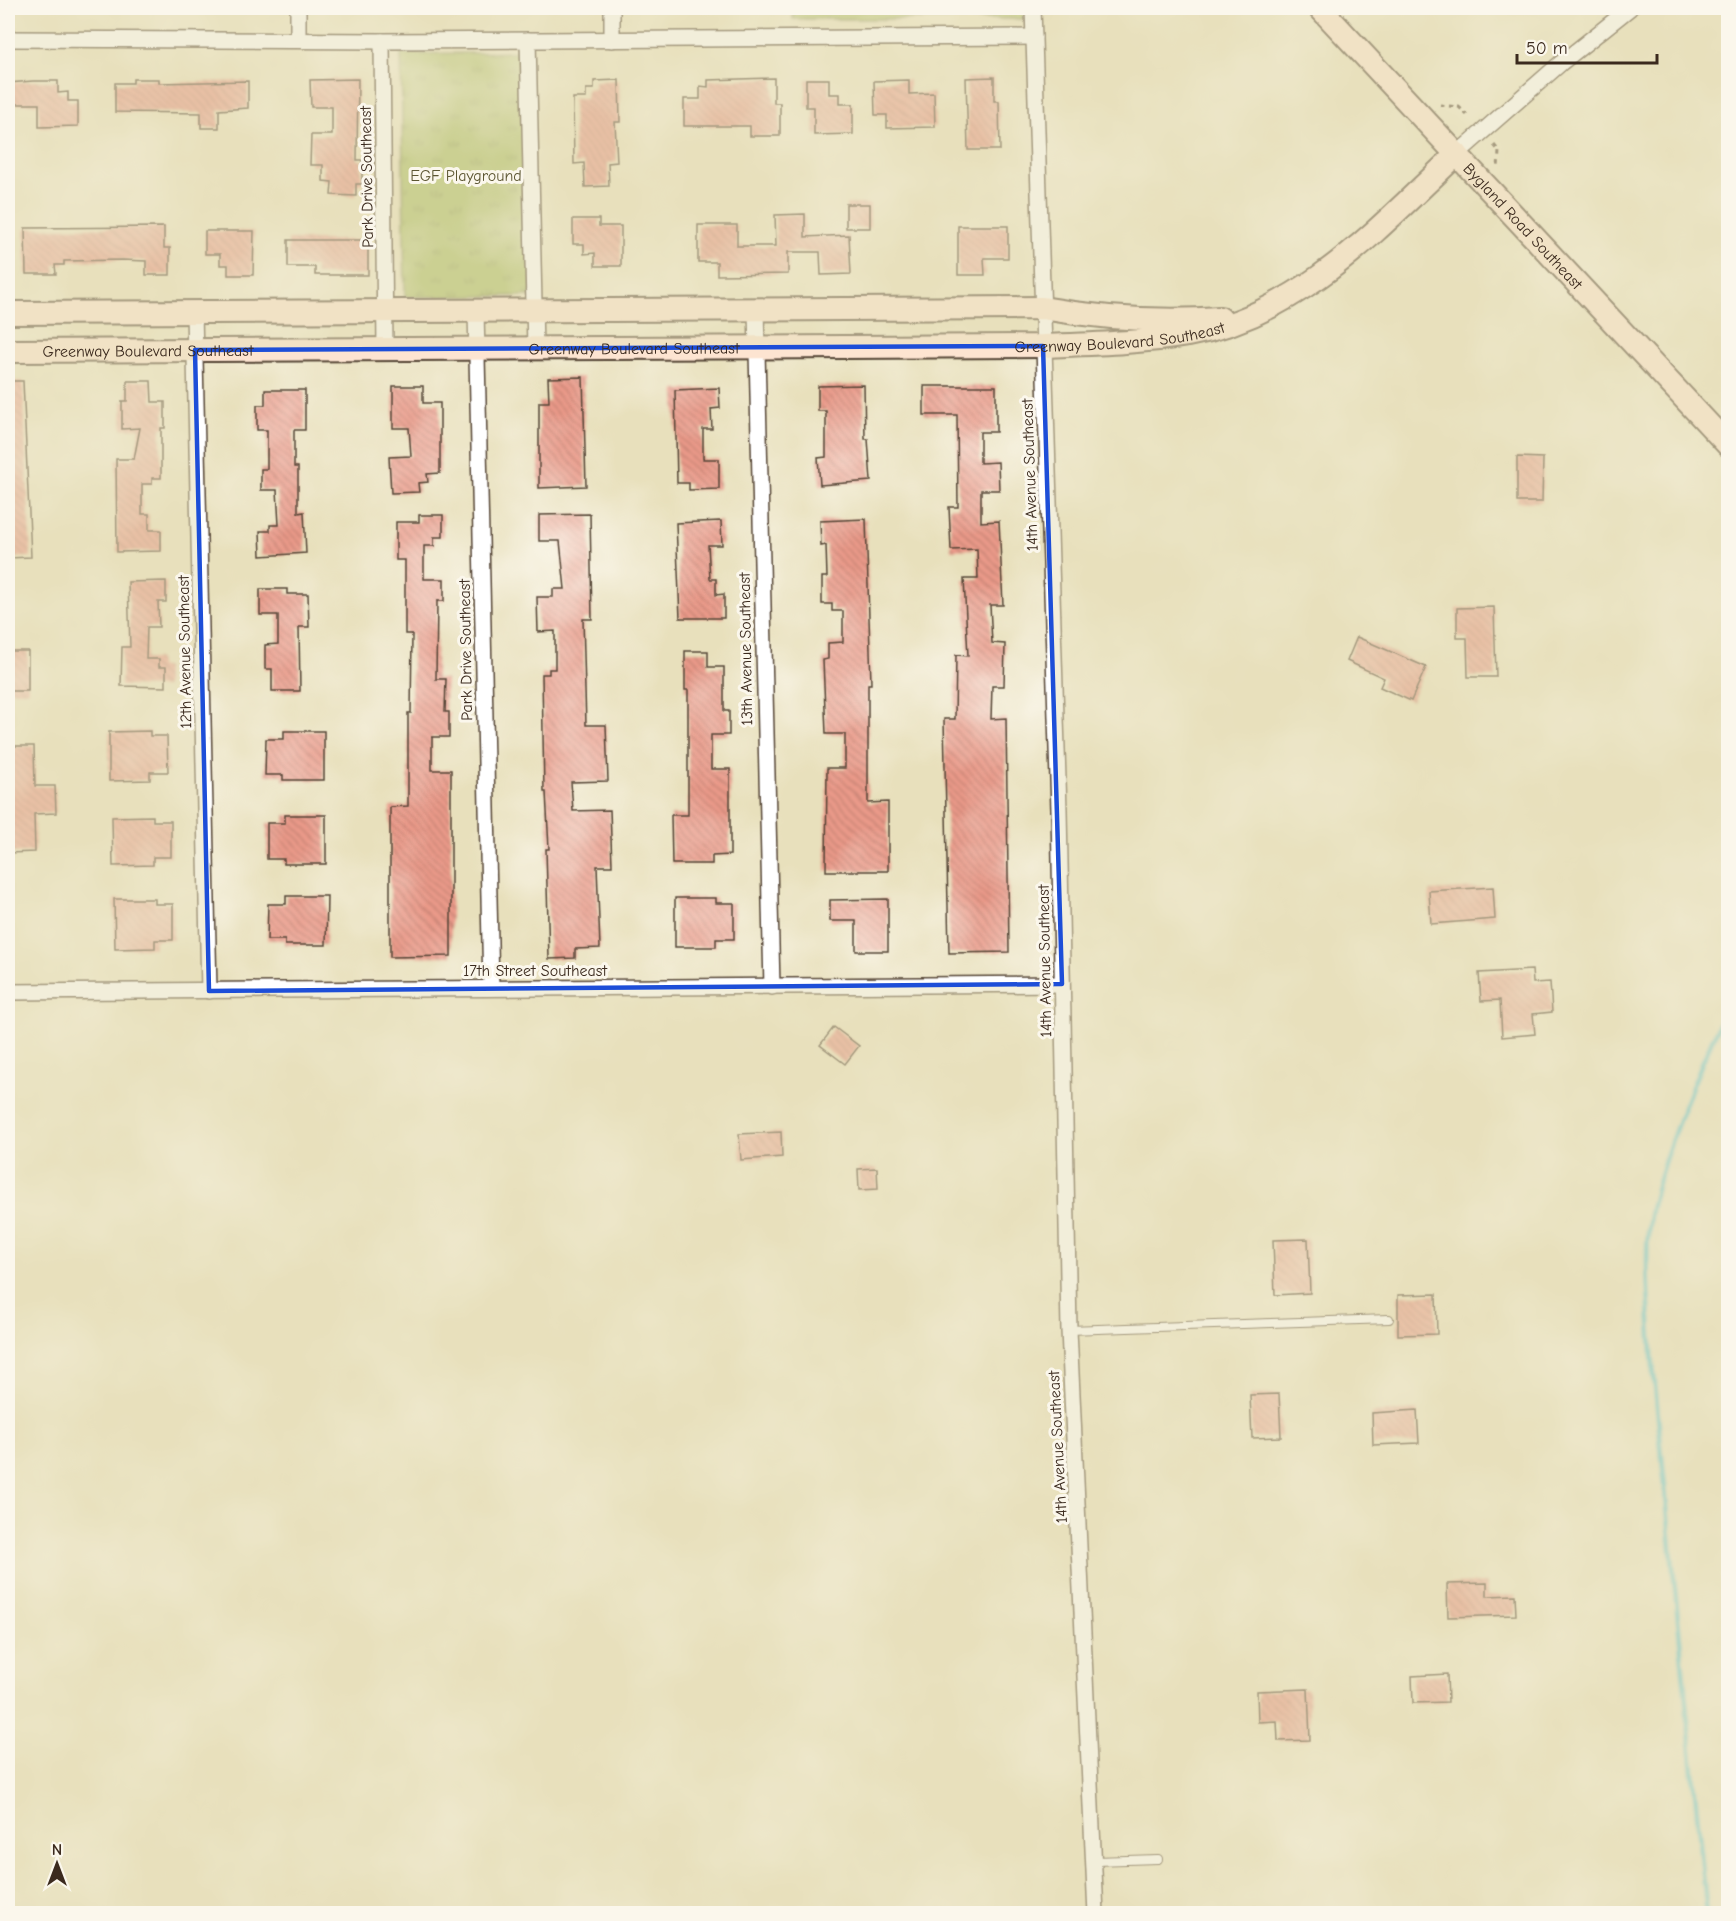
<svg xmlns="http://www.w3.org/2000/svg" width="1736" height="1921" font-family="'Comic Neue',sans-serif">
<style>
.park{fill:url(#park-tufts);stroke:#72733f;stroke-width:1.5}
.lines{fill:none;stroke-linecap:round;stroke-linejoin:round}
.stream{stroke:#53c0cc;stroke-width:5}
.building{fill:url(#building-back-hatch)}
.lane-casing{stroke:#554536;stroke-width:10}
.street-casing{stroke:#554536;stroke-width:18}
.secondary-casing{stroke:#554536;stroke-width:26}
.path{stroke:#554536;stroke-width:3;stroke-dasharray:4.5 4.5;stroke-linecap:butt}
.lane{stroke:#fff;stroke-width:8}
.street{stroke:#fff;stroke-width:15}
.secondary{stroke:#fde4d1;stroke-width:22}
.marked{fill:none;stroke:#1d4ed8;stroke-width:4.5;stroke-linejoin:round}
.labels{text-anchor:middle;stroke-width:6;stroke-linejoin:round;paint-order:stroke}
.park-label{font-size:16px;fill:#5c5632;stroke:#fbf7ec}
.street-label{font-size:16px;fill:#3b2a1e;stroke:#fbf7ec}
</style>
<defs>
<pattern id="park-tufts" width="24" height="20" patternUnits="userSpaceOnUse" patternTransform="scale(1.5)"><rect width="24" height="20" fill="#a9bc60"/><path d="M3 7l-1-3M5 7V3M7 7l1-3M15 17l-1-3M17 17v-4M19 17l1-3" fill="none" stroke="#8b994f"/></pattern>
<pattern id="building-back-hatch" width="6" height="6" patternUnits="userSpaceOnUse" patternTransform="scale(1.5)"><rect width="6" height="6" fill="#ea9a89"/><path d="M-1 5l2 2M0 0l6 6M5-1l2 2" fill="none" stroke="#bf7e6f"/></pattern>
</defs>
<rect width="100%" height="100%" fill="#fbf7ec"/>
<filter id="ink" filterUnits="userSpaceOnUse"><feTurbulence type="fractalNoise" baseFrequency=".0167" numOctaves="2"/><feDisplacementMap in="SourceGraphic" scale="12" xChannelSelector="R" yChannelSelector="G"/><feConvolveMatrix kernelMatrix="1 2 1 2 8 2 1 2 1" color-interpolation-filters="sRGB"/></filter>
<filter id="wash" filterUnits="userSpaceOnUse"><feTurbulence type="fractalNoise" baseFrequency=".008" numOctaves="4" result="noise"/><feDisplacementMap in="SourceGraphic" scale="24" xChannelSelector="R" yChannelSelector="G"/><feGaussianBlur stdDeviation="1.35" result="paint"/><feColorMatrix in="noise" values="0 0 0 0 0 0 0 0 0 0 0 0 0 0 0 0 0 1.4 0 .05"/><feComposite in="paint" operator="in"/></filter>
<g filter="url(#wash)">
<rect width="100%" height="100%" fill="#e8e0bc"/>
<!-- park -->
<g class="park">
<rect x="793" y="8" width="230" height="11"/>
<polygon points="525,52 532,296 405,297 401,54"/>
</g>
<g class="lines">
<!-- stream -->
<path class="stream" d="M1707,1914L1652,1355C1650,1308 1642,1250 1652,1205C1668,1140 1700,1065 1728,1005"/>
</g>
<g id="blocks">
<!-- building -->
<g class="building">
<polygon points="994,77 994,101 999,101 1000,150 968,150 966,78"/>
<polygon points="774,78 774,103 780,103 780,136 750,136 750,126 684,126 684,99 700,99 700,86 708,87 708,80"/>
<polygon points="133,79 159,79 159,83 248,81 248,108 219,110 219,128 201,128 201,113 115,112 115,83 133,83"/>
<polygon points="358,79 357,160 362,160 362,184 356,184 356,196 331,195 332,182 323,181 323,165 310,165 311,135 332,135 332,107 311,107 310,80"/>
<polygon points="806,79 829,79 829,94 840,94 840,104 853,104 853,134 814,135 814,107 806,107"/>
<polygon points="619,80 620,122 615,122 617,162 608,163 609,186 585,187 584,163 574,164 573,98 586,98 586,89 594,89 594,81"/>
<polygon points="909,80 909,94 934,93 935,127 887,128 887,115 875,115 874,81"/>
<polygon points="33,81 58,81 58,93 68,92 68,101 78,101 78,126 39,127 39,104 8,104 8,83"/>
<rect x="846" y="204" width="24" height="24"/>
<polygon points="805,214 805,237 849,235 851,274 821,275 820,252 788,252 788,274 717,275 717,262 698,262 698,225 737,225 737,246 776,246 775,215"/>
<polygon points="573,219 599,219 599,226 621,226 621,266 595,266 595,253 584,254 584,244 573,244"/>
<polygon points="958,226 1008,226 1008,258 984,258 985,275 958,275"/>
<polygon points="164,227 164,248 170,248 170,275 146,275 146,261 122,260 64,261 64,265 55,265 56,274 26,274 25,228"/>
<polygon points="205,231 254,231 253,275 228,275 228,265 220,265 220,254 205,254"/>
<polygon points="288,240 368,240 368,275 315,275 315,267 288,267"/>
<polygon points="583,377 586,486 539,488 539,402 549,402 548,378"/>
<polygon points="8,381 23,381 31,557 8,558"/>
<polygon points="127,381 151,381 152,402 165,402 165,428 161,428 161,478 152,478 152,484 142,484 142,514 149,514 149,530 161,530 161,551 117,552 116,459 134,459 140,428 122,429 122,401 127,401"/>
<polygon points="864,385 865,439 868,439 871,481 820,485 818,458 826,457 826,411 818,411 818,386"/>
<polygon points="393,386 423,386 423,403 440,403 440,473 427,474 428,482 418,483 419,492 391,493 389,457 411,456 409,428 393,428"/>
<polygon points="924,386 996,386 996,432 980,432 980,463 998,462 999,490 981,490 981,522 999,521 1003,605 990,605 992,643 1005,644 1004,686 992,686 991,719 1006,718 1009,952 949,953 944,719 955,719 956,655 968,656 964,579 978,579 977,549 951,550 949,507 958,507 957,415 924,415"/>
<polygon points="719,388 720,408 711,409 712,429 703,429 703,459 719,459 719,489 689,490 689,483 677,483 675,390"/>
<polygon points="265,390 305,390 305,430 294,430 294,467 298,467 298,513 304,512 306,553 261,556 260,531 270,531 270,525 279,525 277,490 261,490 261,469 267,469 267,430 257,430 257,405 265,405"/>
<polygon points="1517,457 1543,458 1542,502 1517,502"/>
<polygon points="590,514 592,619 583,619 586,725 606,725 608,781 571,782 573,811 610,810 612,866 597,866 600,948 575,949 575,958 549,959 546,849 549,849 546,792 544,792 542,674 549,674 549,669 555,669 555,631 538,632 537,597 553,597 553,589 565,589 560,541 539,541 539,515"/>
<polygon points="419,515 443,515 443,537 434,537 434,546 424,546 424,579 444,579 444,601 437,601 436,679 446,679 445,712 449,712 449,737 432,737 432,770 451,770 451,956 390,957 390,807 408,806 408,713 411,713 412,634 405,634 405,560 396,560 396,522 419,522"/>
<polygon points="866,519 871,684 868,684 868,803 888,802 888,871 826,871 827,768 845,768 845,734 826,734 823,660 828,659 828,643 843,642 843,611 832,611 832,604 822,604 822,577 827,577 826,545 821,546 820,521"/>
<polygon points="721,521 722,545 708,545 710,579 716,579 716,595 724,594 724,618 680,618 676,523"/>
<polygon points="166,581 166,602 158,602 159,627 147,627 146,659 159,659 159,667 166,667 166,687 121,686 122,647 130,647 128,582"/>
<polygon points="260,589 287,589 287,594 308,594 309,627 299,627 300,691 272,691 272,669 265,669 265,645 278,644 278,615 260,615"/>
<polygon points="1494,607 1496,677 1468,677 1467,638 1457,638 1457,608"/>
<polygon points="1357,637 1426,667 1411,701 1380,687 1384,678 1347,661"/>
<rect x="8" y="651" width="20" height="40"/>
<polygon points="685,651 708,651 708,667 724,667 724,711 729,711 729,735 711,735 711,769 730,769 730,855 712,856 712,864 672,864 671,815 688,815 688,690 685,690"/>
<polygon points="150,731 150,736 167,736 168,772 150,772 150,780 109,781 109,732"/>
<polygon points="284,731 324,731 324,780 283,780 283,775 265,775 266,739 284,739"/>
<polygon points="8,746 34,746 35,786 55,786 56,813 34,814 35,852 8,853"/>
<polygon points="285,815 326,815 326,864 284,864 284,859 267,859 267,823 285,823"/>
<polygon points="153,816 153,821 171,821 171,857 153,857 153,865 113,866 112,817"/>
<polygon points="1493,887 1495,919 1431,924 1429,891"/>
<polygon points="286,896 327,896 326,945 285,945 285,940 267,940 268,904 286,904"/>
<polygon points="675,898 716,898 716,903 734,903 734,939 716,939 716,947 675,947"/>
<polygon points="114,899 155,899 155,904 173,904 173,940 155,940 155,948 115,949"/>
<polygon points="888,899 888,951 856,951 856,921 830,921 830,900"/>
<polygon points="1532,970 1533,983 1550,982 1552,1012 1533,1014 1535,1034 1502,1037 1500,1000 1481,1001 1479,973"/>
<polygon points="834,1027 859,1046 845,1064 820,1045"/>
<polygon points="781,1132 782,1157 741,1160 739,1134"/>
<polygon points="877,1168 878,1189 859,1190 858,1169"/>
<polygon points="1308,1239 1310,1293 1275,1295 1273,1240"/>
<polygon points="1436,1294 1437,1334 1398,1335 1398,1295"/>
<polygon points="1279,1394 1281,1437 1252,1438 1250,1395"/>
<polygon points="1417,1410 1419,1443 1373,1445 1372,1413"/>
<polygon points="1487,1583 1487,1596 1515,1595 1516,1615 1448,1617 1447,1584"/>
<polygon points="1447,1674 1448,1702 1413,1703 1412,1676"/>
<polygon points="1308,1689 1310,1740 1278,1741 1277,1721 1258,1722 1257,1691"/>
</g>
</g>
</g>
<g filter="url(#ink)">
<use href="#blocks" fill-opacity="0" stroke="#554536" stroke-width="1.5"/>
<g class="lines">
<defs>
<g id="lane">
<polyline points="1069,1330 1389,1319"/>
<polyline points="1095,1861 1158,1859"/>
</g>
<g id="street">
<polyline points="298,8 298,40"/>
<polyline points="1033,8 1059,810 1069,1330 1096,1914"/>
<polyline points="8,39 382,41 1034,37"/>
<polyline points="528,40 535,348"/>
<polyline points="612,40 612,8"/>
<polyline points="382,41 385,349"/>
<polyline points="1457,154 1561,63 1630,8"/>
<polyline points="756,309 772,987"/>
<polyline points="476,311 491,988"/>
<polyline points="194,312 209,991"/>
<polyline points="8,992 1062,984"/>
</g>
<g id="secondary">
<path id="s1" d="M1320,8L1728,445"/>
<path d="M8,313L1042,308C1099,318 1163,322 1220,318"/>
<path id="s2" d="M8,351L1043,346C1091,344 1140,343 1188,335C1301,315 1378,228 1457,154"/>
</g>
</defs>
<!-- lane casing -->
<use href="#lane" class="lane-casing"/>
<!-- street casing -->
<use href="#street" class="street-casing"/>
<!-- secondary casing -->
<use href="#secondary" class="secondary-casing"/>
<!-- path -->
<g class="path">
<polyline points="1440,105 1459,107 1467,115"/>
<polyline points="1494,145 1499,151 1498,169"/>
</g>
<!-- lane -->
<use href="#lane" class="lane"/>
<!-- street -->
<use href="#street" class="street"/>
<!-- secondary -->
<use href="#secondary" class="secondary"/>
</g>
</g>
<!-- marked area -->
<path d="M0 0H1736V1921H0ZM1043,346L1062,984L209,991L195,350Z" fill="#e8e0bc" fill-opacity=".55" fill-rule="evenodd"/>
<path class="marked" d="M1043,346L1062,984L209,991L195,350Z"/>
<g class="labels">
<!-- park labels -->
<g class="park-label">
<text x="466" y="181">EGF Playground</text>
</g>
<!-- street labels -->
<g class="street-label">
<text transform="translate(366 177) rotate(-91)" y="6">Park Drive Southeast</text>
<text dy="6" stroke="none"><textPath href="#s1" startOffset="298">Bygland Road Southeast</textPath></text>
<text dy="6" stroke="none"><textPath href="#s2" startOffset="1112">Greenway Boulevard Southeast</textPath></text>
<text dy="6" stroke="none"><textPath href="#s2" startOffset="626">Greenway Boulevard Southeast</textPath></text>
<text dy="6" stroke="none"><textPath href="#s2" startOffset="140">Greenway Boulevard Southeast</textPath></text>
<text transform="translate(1029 475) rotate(-92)" y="6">14th Avenue Southeast</text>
<text transform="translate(745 649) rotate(-91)" y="6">13th Avenue Southeast</text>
<text transform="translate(465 650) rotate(-91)" y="6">Park Drive Southeast</text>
<text transform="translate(184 652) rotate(-91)" y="6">12th Avenue Southeast</text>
<text transform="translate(1044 961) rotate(-91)" y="6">14th Avenue Southeast</text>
<text x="535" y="976">17th Street Southeast</text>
<text transform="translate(1057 1447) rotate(-93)" y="6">14th Avenue Southeast</text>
</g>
</g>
<!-- margin -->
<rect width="1736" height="1921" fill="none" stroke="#fbf7ec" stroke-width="30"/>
<!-- north arrow -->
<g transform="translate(57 1864)" stroke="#fbf7ec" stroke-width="4.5" paint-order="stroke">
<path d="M0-4.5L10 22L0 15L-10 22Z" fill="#3b2a1e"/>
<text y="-9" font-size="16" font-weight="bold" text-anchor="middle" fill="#3b2a1e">N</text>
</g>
<!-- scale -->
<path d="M1517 54v9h140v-9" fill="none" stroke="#3b2a1e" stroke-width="3"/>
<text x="1526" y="54" font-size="18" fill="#3b2a1e" stroke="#fbf7ec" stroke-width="4.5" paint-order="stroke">50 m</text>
</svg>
